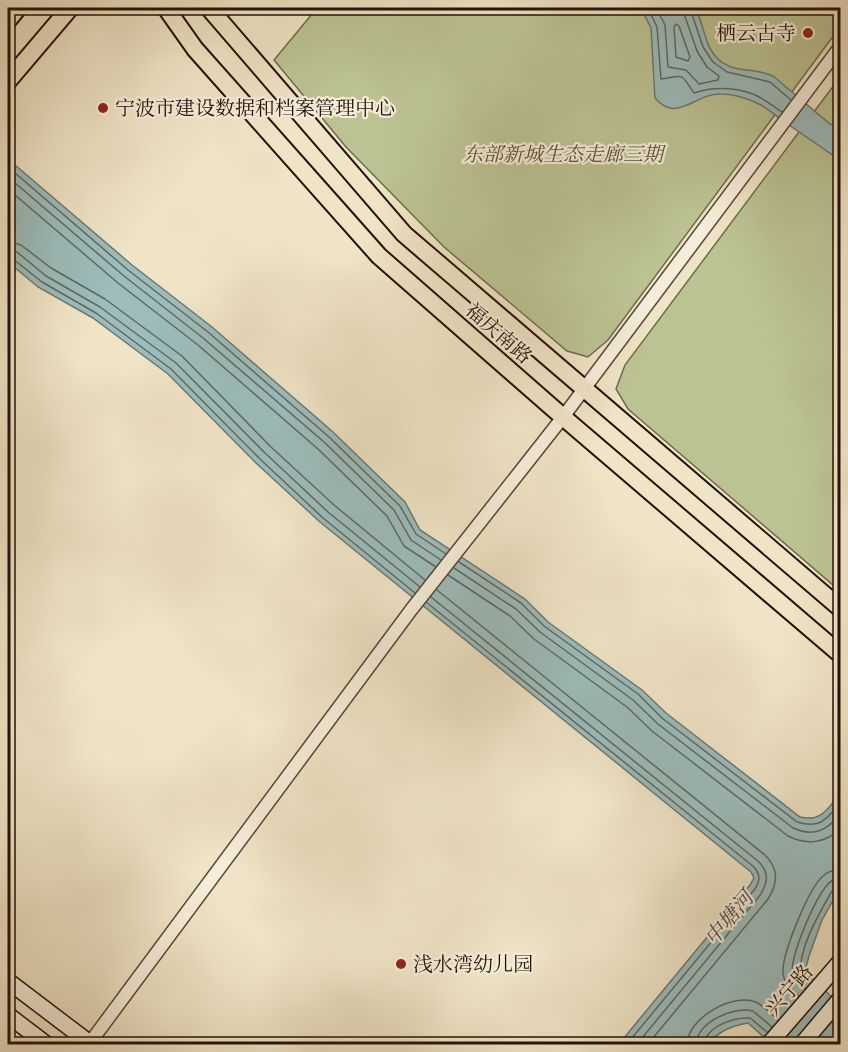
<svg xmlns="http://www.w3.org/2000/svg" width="848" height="1052" font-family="'Gentium Book Plus','Noto Serif SC',serif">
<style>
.green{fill:#bcc393;stroke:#706a4d;stroke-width:1.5}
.water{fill:#9cbdbc;stroke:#6c7874;stroke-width:1.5}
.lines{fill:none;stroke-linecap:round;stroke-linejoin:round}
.shore{stroke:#606762;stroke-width:1.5}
.tertiary-casing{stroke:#564637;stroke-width:15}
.secondary-casing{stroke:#231107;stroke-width:18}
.primary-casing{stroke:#231107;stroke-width:20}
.tertiary{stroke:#f5edda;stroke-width:12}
.secondary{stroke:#f5edda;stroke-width:15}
.primary{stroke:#efe4c6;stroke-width:16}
.poi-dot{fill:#8f2418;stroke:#f5edda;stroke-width:2}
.labels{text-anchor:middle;stroke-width:4.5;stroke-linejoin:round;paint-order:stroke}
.poi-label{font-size:20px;fill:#231107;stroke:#f5edda;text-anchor:start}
.park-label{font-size:20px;font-style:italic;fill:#594f38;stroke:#f5edda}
.street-label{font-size:20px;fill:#231107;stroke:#f5edda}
.water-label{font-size:21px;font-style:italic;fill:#4d4d46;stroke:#f5edda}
</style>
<rect width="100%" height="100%" fill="#efe4c6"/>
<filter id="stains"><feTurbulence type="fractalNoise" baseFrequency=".00333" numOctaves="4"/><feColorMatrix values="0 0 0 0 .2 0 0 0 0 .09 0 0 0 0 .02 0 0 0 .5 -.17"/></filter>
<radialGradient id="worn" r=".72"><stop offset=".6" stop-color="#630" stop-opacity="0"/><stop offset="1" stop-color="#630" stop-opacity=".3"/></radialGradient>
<!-- green -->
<g class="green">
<polygon points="317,8 840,8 840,27 608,340 588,357 567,351 444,247 346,147 274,60"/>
<polygon points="840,77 840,591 628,409 616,389 625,365"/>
</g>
<!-- water -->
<g class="water">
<path d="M641,8H695C704,23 704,45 717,58C732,74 755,67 773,76C779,80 785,87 791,91C804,102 817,113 830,124L840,128V160C821,147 802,134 783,121C775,115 766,107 757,103C746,98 733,94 721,94C695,93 677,124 655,98L651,28Z"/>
<path d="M8,159L132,265L212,327L333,432L405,502L420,530L525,599L548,622L642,690L666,713L800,817C822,822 827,809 840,794V888L822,920L809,956L805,971L840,1005V1044H772L748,1023C731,1026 719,1031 708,1044H619L750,885L754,878L751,872L320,522L256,463L168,374L93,318L38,287L8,262Z"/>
</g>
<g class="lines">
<!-- shore -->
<g class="shore">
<path d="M648,8L657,27L661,79C686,75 680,73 694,93C715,86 742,87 761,98C769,102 775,108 782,112"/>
<polyline points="656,8 665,25 668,67 686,70 699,84 718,80 719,76 707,67 697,51 682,8"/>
<polyline points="690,8 703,47 713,62 727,72 770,82 791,100"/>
<polygon points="676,24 679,26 690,57 688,61 676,57 674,27"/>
<polyline points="8,167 128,270 208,332 329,437 400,506 416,534 446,554"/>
<polyline points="8,177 124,276 203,338 324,442 394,510 411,540 441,560"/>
<polyline points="8,189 118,283 198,345 318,449 387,516 404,546 436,567"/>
<polyline points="8,241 21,245 51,268 105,299 182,356 271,447 334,505 425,580"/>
<polyline points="8,251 17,252 46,276 100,307 176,363 265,453 328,512 420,587"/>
<polyline points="8,258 13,259 42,282 96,313 171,369 260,459 323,518 415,593"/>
<path d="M459,562L521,603L544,626L638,694L662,718L797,822C820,829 826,820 840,803"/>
<path d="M454,568L516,609L540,632L633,700L658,724L793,828C813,837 827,831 840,814"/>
<path d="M448,575L510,616L534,639L627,707L652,731L788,836C806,845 826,844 840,828"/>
<path d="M437,590L765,855C779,869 778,883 768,899L648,1044"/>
<path d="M431,597L759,862C769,873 768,881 761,894L637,1044"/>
<path d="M426,602L754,867C761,876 760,880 755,889L627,1044"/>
<path d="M810,983L800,972C801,943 819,914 833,889L840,887"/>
<path d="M805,989L792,974C791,954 814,900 828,884C831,880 835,879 840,879"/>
<path d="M799,996C792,989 784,983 783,974C781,955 809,888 823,876C828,871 834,870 840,870"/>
<path d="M687,1044C688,1018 732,993 756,1002C764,1006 771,1014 778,1020"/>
<path d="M696,1044C698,1022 733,1006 753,1011L772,1027"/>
<path d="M704,1044C707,1026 734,1017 750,1018L767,1032"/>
</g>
<defs>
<polyline id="tertiary" points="89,1044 411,610 563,417 840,47"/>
<g id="secondary">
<polyline points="8,981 91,1044"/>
<polyline points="8,1015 46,1044"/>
<polyline points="769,1044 840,962"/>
<polyline points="802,1044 840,999"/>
</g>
<g id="primary">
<polyline points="166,8 195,49 379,256 563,417 840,654"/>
<polyline points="209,8 404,234 840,608"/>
<polyline points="8,20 18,8"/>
<polyline points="8,81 70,8"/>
</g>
</defs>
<!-- tertiary casing -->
<use href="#tertiary" class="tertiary-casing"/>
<!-- secondary casing -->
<use href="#secondary" class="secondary-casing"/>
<!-- primary casing -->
<use href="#primary" class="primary-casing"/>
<!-- tertiary -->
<use href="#tertiary" class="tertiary"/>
<!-- secondary -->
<use href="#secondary" class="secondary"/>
<!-- primary -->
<use href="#primary" class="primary"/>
</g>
<!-- markers -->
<g class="poi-dot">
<circle cx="808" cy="33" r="6"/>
<circle cx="103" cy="108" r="6"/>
<circle cx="401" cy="964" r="6"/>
</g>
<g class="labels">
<!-- poi labels -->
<g class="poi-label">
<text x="796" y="40" text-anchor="end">栖云古寺</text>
<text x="115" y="115">宁波市建设数据和档案管理中心</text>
<text x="413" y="971">浅水湾幼儿园</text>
</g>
<!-- park labels -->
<g class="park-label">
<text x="563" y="161">东部新城生态走廊三期</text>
</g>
<!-- street labels -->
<g class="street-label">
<text transform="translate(499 333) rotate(41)" y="7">福庆南路</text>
<text transform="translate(789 990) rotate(-49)" y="7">兴宁路</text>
</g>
<!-- water labels -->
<g class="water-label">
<text transform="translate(729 918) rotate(-50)" y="7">中塘河</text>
</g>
</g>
<!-- margin -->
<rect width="848" height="1052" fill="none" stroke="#efe4c6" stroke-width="30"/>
<rect x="9" y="9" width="830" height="1034" fill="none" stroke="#231107" stroke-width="3"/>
<rect x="15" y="15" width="818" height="1022" fill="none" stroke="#231107" stroke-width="1.5"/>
<rect width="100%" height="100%" filter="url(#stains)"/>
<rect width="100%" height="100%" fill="url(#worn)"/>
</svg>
